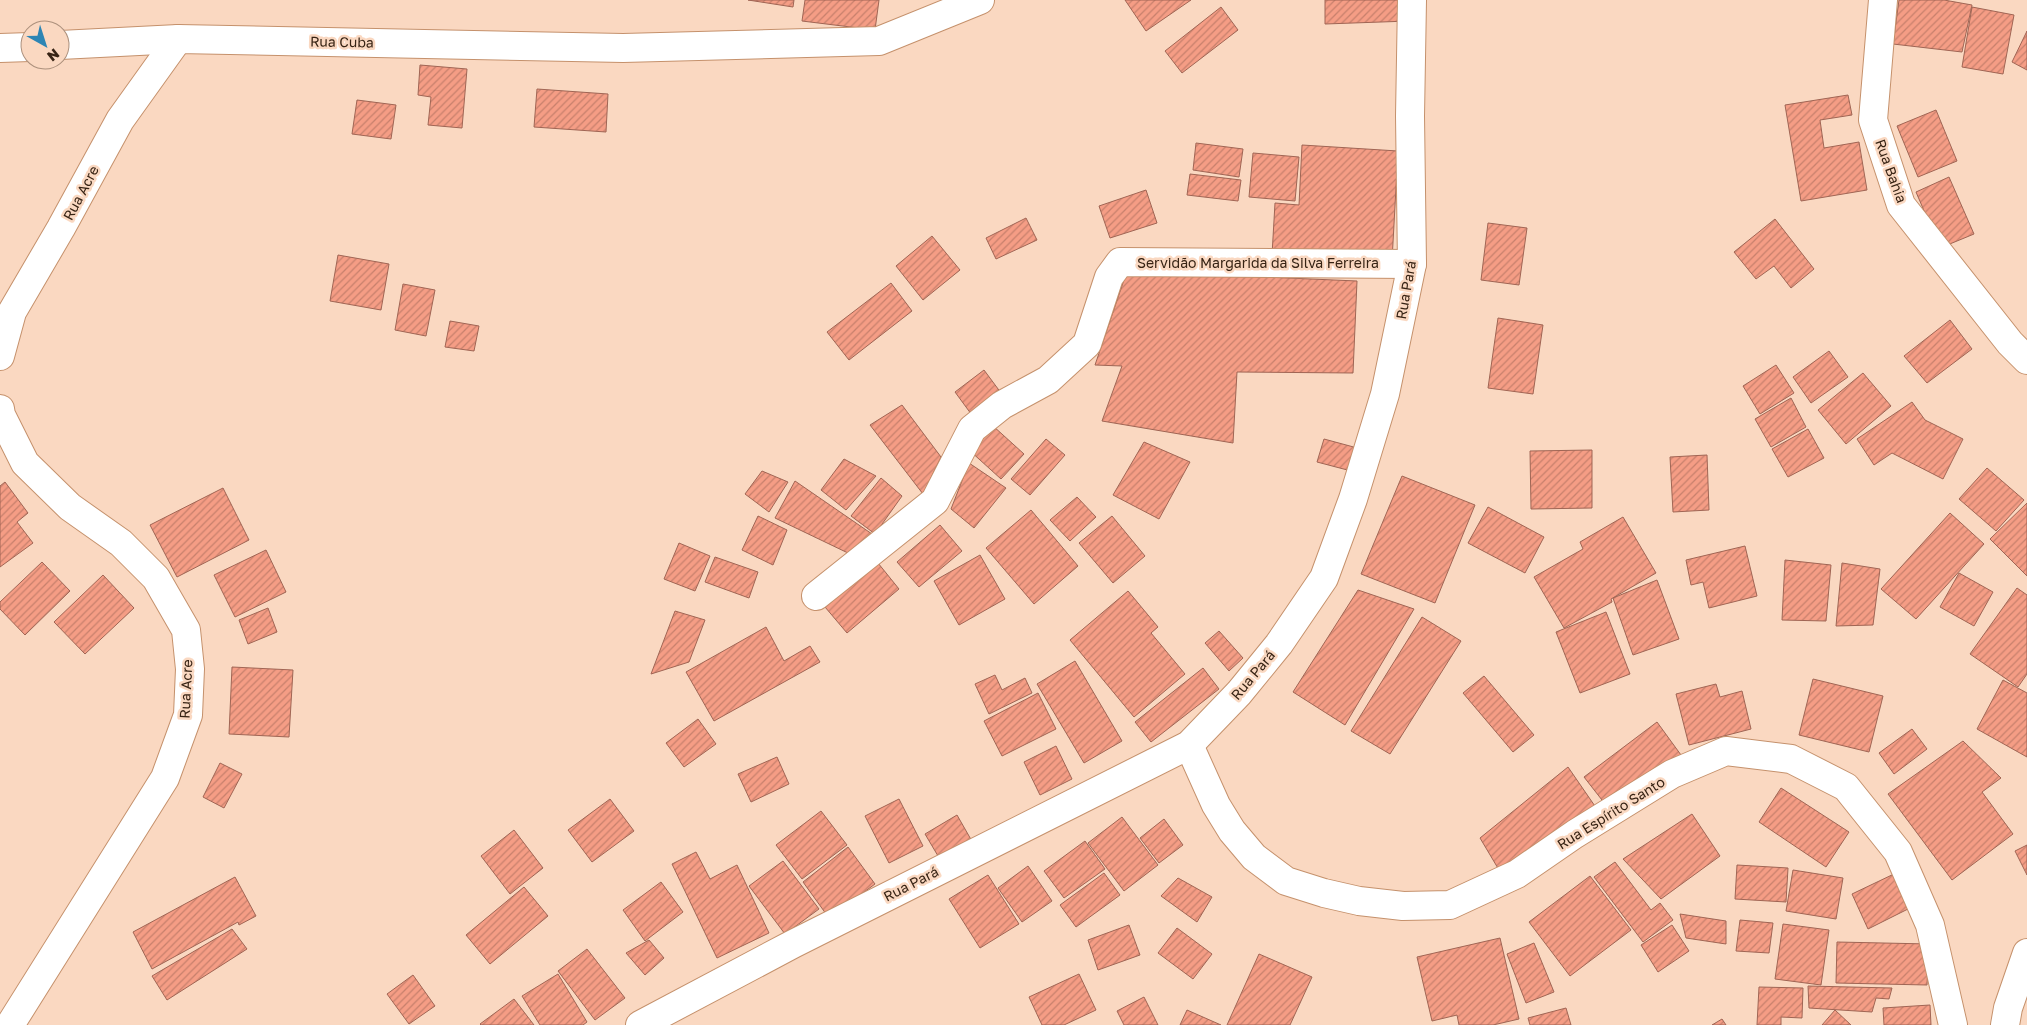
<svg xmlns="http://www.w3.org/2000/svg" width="2027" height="1025" font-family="'Golos Text',sans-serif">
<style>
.building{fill:url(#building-hatch);stroke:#a06554}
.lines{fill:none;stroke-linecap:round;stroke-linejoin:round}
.minor-casing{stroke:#c5916c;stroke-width:30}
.minor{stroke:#fff;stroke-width:28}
.labels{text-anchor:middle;stroke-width:5;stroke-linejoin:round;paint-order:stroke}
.street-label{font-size:14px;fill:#372314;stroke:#fad8c1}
</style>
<defs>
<pattern id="building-hatch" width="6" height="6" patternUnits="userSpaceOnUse" patternTransform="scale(1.25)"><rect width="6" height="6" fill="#f59d85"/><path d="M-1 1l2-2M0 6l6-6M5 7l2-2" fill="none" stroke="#c7806c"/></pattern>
</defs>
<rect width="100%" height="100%" fill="#fad8c1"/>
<!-- building -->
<g class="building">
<polygon points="748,0 794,0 793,7"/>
<polygon points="805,0 879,0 875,30 802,21"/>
<polygon points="1125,0 1191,0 1146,31"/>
<polygon points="1325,0 1409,0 1409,21 1325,24"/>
<polygon points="1899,0 1944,0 1972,5 1962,52 1893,44"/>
<polygon points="1221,7 1238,30 1182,73 1165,51"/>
<polygon points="1972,7 2014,15 2003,74 1962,67"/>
<polygon points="2027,31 2027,70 2012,62"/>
<polygon points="420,65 467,69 462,128 428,125 431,97 418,95"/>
<polygon points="537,89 608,94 606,132 534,127"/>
<polygon points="1848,95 1852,115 1820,120 1824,148 1859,142 1867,190 1801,201 1785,105"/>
<polygon points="357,100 396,105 391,139 352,134"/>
<polygon points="1936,110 1957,161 1918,177 1897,126"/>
<polygon points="1196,143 1243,149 1239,177 1193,170"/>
<polygon points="1302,145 1398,151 1392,261 1272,255 1275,203 1299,205"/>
<polygon points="1253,153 1299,157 1295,201 1249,197"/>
<polygon points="1190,174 1241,180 1238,201 1187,195"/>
<polygon points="1949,177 1974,234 1940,248 1916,192"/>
<polygon points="1146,190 1157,223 1110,238 1099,206"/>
<polygon points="1026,218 1037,240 996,259 986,238"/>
<polygon points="1775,219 1814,269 1791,288 1774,266 1756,279 1734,252"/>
<polygon points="1488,223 1527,228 1519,285 1481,280"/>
<polygon points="932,236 960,270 923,300 896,266"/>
<polygon points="338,255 389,264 381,310 330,301"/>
<polygon points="1127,271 1357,281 1353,373 1237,372 1233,443 1102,421 1122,366 1095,365"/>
<polygon points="891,283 912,311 849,360 827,332"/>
<polygon points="403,284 435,290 426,336 395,330"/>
<polygon points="1498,318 1543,325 1533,394 1488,388"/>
<polygon points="1950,320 1972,349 1927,383 1904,356"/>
<polygon points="450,321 479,326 474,351 445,347"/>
<polygon points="1829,351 1848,377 1811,403 1793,377"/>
<polygon points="1776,365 1794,393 1760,414 1743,386"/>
<polygon points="984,370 1007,401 977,422 955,392"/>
<polygon points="1863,373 1891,406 1846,444 1818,410"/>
<polygon points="1791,398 1806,427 1771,447 1755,419"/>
<polygon points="1912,402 1925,420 1963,439 1943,479 1892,453 1874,465 1857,439"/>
<polygon points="902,405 941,457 923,494 870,425"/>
<polygon points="992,425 1024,454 1001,479 969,450"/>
<polygon points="1808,429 1824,458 1788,477 1772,449"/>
<polygon points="1046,439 1065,455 1030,495 1011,479"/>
<polygon points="1324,439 1361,449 1355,472 1317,462"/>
<polygon points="1144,442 1190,462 1159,519 1113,495"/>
<polygon points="1592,450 1592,508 1531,509 1530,451"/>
<polygon points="1707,455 1709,510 1673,512 1670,457"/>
<polygon points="844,459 876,476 846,510 821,490"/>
<polygon points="969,463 1006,488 974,528 951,509"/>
<polygon points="1987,468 2024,500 1996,531 1959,499"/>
<polygon points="762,471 788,482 769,512 745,494"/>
<polygon points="1402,476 1475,505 1435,603 1361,574"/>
<polygon points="881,478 902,496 875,534 851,516"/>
<polygon points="795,481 872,534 848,553 775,518"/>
<polygon points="5,482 28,513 17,522 33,543 0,567 0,486"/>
<polygon points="223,488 249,540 177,577 150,525"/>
<polygon points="1077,497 1096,517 1070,541 1050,520"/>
<polygon points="2027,503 2027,576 1990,539"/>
<polygon points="1488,507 1544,537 1525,573 1468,543"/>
<polygon points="1031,510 1078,566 1034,604 986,548"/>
<polygon points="1950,513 1984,544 1916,619 1881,589"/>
<polygon points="758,516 787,530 773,565 742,550"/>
<polygon points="1112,516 1145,556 1113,583 1079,543"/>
<polygon points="1623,517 1656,573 1611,599 1612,602 1564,628 1534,577 1583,549 1580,542"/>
<polygon points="940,525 962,551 919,587 897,562"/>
<polygon points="679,543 710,556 695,591 664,579"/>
<polygon points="1745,546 1757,596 1709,608 1703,582 1691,585 1686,560"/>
<polygon points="266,550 286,592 235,617 214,575"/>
<polygon points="980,555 1005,599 959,625 934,581"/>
<polygon points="715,557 758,572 749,598 705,582"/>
<polygon points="1785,560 1831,565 1826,621 1782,620"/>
<polygon points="42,562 70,591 25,635 0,609 0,602"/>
<polygon points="878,563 899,589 847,633 825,607"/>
<polygon points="1842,563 1880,569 1873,625 1836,626"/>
<polygon points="1959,573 1993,592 1974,626 1940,607"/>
<polygon points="103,575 134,608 85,654 54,622"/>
<polygon points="1657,580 1679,639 1633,655 1613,598"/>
<polygon points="2017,588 2027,595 2027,674 2018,687 1970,654"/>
<polygon points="1358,590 1414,609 1345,725 1293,692"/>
<polygon points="1128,591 1158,627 1151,633 1185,674 1134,717 1070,640"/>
<polygon points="268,608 277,632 248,644 239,620"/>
<polygon points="675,611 705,620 689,662 651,674"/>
<polygon points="1606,612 1630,674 1580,693 1556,632"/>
<polygon points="1422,617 1461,641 1390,754 1351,731"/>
<polygon points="766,627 784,661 810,646 820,662 714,721 686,672"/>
<polygon points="1219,631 1243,658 1229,671 1205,643"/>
<polygon points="1075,661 1122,741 1084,763 1037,684"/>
<polygon points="232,667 293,670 289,737 229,734"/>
<polygon points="1203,668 1219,689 1151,742 1135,722"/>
<polygon points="995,675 1002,690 1025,678 1032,693 989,714 975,684"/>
<polygon points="1484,676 1534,735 1513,752 1463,693"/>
<polygon points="1813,679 1883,696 1869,752 1799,735"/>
<polygon points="2003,680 2027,693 2027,757 1977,729"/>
<polygon points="1716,684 1720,697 1742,691 1751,729 1689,745 1676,694"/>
<polygon points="1038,693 1056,729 1002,756 984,721"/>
<polygon points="698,719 716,744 684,767 666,743"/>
<polygon points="1657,722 1681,755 1609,809 1584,777"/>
<polygon points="1912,729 1927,749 1894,774 1879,753"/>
<polygon points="1963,741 2001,778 1982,792 2013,834 1952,880 1888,794"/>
<polygon points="1056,746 1072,779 1040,795 1024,762"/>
<polygon points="777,757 789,784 751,802 738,774"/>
<polygon points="220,763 242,774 224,808 203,797"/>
<polygon points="1568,767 1599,812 1502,875 1480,838"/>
<polygon points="1781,788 1849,832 1826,867 1759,822"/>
<polygon points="610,799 634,831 592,862 568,830"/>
<polygon points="899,799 923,846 889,863 865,816"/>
<polygon points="821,811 847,845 802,879 776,845"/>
<polygon points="1692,814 1720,856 1661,899 1623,859"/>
<polygon points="957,815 973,843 941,861 925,834"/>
<polygon points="1122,817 1158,865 1124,891 1088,843"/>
<polygon points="1164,819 1183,845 1159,863 1140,838"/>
<polygon points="514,830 543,868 510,894 481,856"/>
<polygon points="1085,841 1105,869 1064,898 1044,871"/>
<polygon points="2027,845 2027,875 2015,851"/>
<polygon points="848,847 875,884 829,918 803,882"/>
<polygon points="696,852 710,879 737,865 769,933 717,958 672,864"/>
<polygon points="783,861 819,909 785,934 749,886"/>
<polygon points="1615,862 1651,910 1660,903 1673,920 1643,942 1594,877"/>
<polygon points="1737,865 1788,868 1786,902 1735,899"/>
<polygon points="1028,866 1052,901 1022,922 998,888"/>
<polygon points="1793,870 1843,878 1836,919 1786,911"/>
<polygon points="1104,873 1120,895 1076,927 1060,905"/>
<polygon points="1896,873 1912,907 1868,929 1852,894"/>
<polygon points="988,875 1019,924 980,948 949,899"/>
<polygon points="1590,876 1631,930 1570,976 1529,922"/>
<polygon points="235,877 256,916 239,925 238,922 152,969 133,932"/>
<polygon points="1178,878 1212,897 1197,922 1161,896"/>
<polygon points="661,882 683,912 645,941 623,910"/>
<polygon points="524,887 548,916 490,964 466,935"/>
<polygon points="1680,914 1726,921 1726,944 1686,938"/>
<polygon points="1740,920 1773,923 1769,953 1736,951"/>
<polygon points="1783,924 1829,930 1821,985 1775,979"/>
<polygon points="1129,925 1140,955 1098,970 1088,940"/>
<polygon points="1672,925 1689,951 1658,972 1641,945"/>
<polygon points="1177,928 1212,954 1193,979 1158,953"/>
<polygon points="232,929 247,949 167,1000 152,976"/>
<polygon points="1500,938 1519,1019 1493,1025 1459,1025 1457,1015 1432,1021 1417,957"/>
<polygon points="649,940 664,958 645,975 626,953"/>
<polygon points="1837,942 1929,944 1927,985 1836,983"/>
<polygon points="1534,943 1554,992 1526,1003 1507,954"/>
<polygon points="587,949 625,998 595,1020 558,971"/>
<polygon points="1259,954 1312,977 1290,1025 1227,1025"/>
<polygon points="558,974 587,1022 583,1025 540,1025 522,996"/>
<polygon points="1079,974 1096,1010 1064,1025 1042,1025 1029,997"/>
<polygon points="413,975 435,1006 409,1024 387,994"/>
<polygon points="1808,986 1892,988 1889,999 1876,998 1872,1012 1809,1008"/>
<polygon points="1759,987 1803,988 1802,1018 1781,1017 1781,1025 1757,1025"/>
<polygon points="1144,997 1158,1025 1124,1025 1117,1011"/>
<polygon points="514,999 534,1025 481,1025 480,1024"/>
<polygon points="1930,1005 1931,1025 1884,1025 1883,1008"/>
<polygon points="1566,1008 1571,1025 1530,1025 1528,1018"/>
<polygon points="1187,1010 1221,1025 1180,1025"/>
<polygon points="1835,1010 1851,1025 1822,1025"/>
<polygon points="1722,1019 1726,1025 1712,1025"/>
</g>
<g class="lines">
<defs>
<g id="minor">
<polyline points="1883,0 1873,120 1901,205 2010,343 2027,360"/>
<polyline points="60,45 178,39 623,48 879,41 980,0"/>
<polyline points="0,48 30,47"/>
<polyline points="0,356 12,312 61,228 120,120 178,39"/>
<polyline points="0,409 1,415 25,463 70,507 121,543 156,578 186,630 190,669 188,715 165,778 10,1025"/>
<polyline points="816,596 935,501 972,429 1002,405 1048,380 1087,344 1109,277 1120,262 1412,264"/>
<polyline points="1189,745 1216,805 1232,831 1254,857 1286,881 1324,893 1359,901 1403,906 1450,905 1517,874 1575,834 1672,774 1726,751 1791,759 1846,787 1898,852 1930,925 1953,1025"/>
<polyline points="640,1025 793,944 1189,745 1239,693 1279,644 1324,578 1353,499 1385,394 1412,264 1410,116 1412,0"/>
<polyline points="2005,1025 2008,1008 2027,953"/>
</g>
</defs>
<!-- minor casing -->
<use href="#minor" class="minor-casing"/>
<!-- minor -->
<use href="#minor" class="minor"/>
</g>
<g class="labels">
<!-- street labels -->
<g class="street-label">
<text transform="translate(342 42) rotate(1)" y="5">Rua Cuba</text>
<text transform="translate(1891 171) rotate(70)" y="5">Rua Bahia</text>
<text transform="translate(81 193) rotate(-62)" y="5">Rua Acre</text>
<text x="1258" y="268">Servidão Margarida da Silva Ferreira</text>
<text transform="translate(1406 290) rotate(-80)" y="5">Rua Pará</text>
<text transform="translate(1253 675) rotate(-50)" y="5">Rua Pará</text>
<text transform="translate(186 689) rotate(-87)" y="5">Rua Acre</text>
<text transform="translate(1611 813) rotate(-32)" y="5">Rua Espírito Santo</text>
<text transform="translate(911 884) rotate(-27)" y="5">Rua Pará</text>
</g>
</g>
<!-- north arrow -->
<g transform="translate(45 45) rotate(141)"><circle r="24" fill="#fad8c1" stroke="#ac907c"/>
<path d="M0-4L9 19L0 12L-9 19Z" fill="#2d85b4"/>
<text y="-8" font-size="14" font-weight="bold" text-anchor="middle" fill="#372314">N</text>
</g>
</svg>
